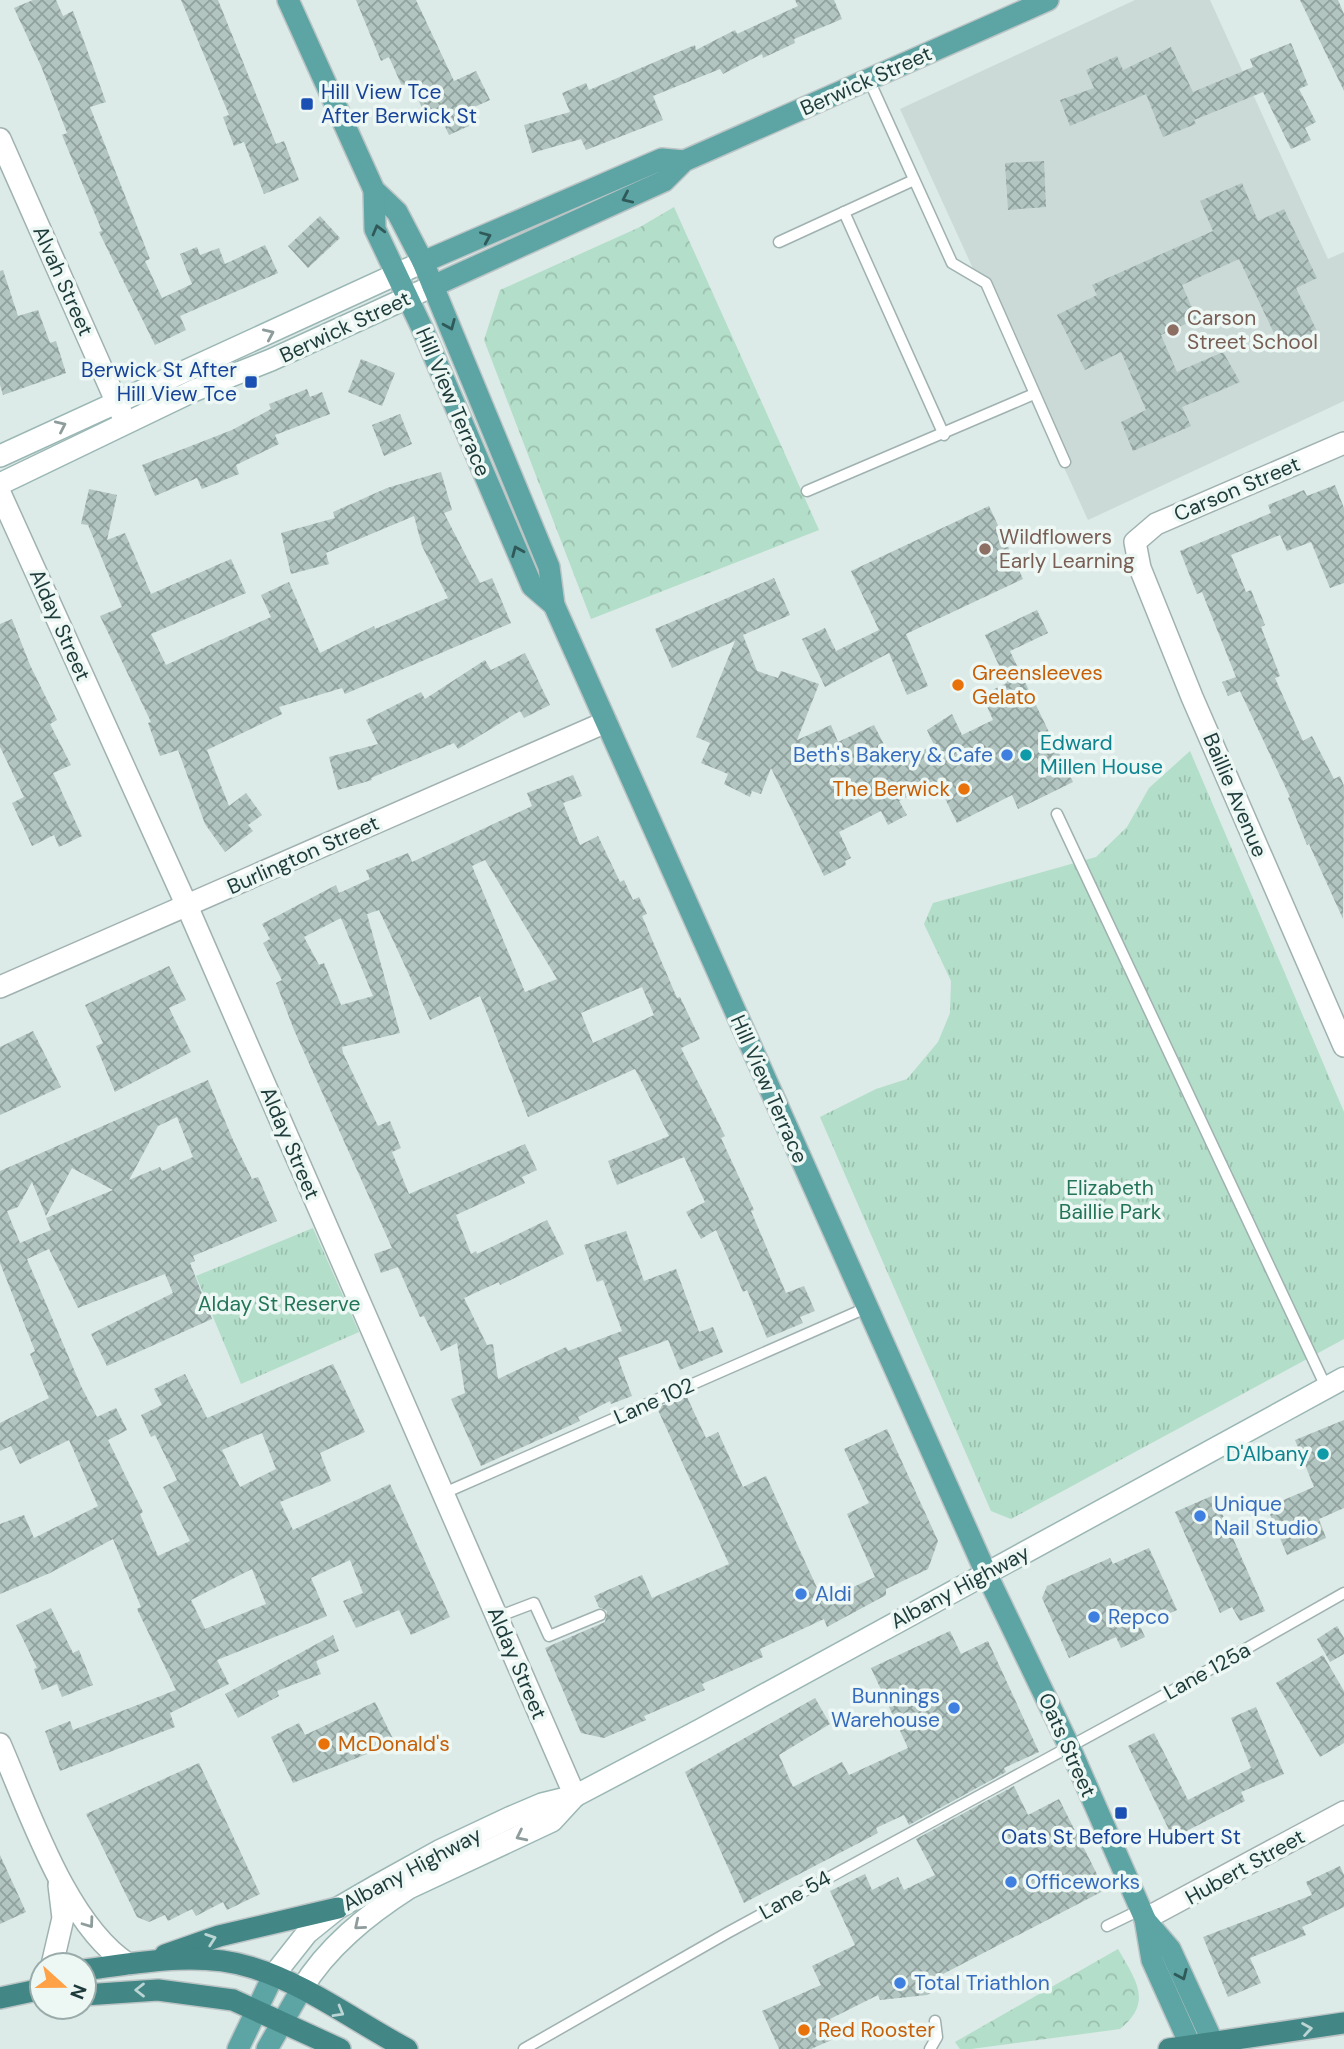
<svg xmlns="http://www.w3.org/2000/svg" width="1344" height="2049" font-family="'DM Sans',sans-serif">
<style>
.built{fill:#cbdad7}
.forest{fill:url(#forest-crowns)}
.park{fill:url(#park-tufts)}
.building{fill:url(#building-cross-hatch);fill-rule:evenodd}
.lines{fill:none;stroke-linecap:round;stroke-linejoin:round}
.service-casing{stroke:#9fb2b0;stroke-width:13}
.minor-casing{stroke:#9fb2b0;stroke-width:24}
.secondary-casing{stroke:#9bb7b4;stroke-width:24}
.primary-casing{stroke:#bbc4c4;stroke-width:24}
.trunk-casing{stroke:#bbc4c4;stroke-width:24}
.service{stroke:#fff;stroke-width:10}
.minor{stroke:#fff;stroke-width:21}
.secondary{stroke:#fff;stroke-width:21}
.primary{stroke:#5da4a4;stroke-width:21}
.trunk{stroke:#428686;stroke-width:21}
.oneway{stroke:#305a5a}
.oneway2{stroke:#8e9d9c}
.oneway3{stroke:#bad5d3}
.transit-dot{fill:#1a4fb4;stroke:#edf7f4;stroke-width:2.5}
.education-dot{fill:#8d6e63;stroke:#edf7f4;stroke-width:2.5}
.food-dot{fill:#e8710a;stroke:#edf7f4;stroke-width:2.5}
.shop-dot{fill:#3f7fe0;stroke:#edf7f4;stroke-width:2.5}
.culture-dot{fill:#0f9aa8;stroke:#edf7f4;stroke-width:2.5}
.labels{text-anchor:middle;stroke-width:7;stroke-linejoin:round;paint-order:stroke}
.street-label{font-size:21px;fill:#1d3b3a;stroke:#edf7f4}
.transit-label{font-size:21px;fill:#164399;stroke:#edf7f4;text-anchor:start}
.education-label{font-size:21px;fill:#785e54;stroke:#edf7f4;text-anchor:start}
.food-label{font-size:21px;fill:#c56008;stroke:#edf7f4;text-anchor:start}
.culture-label{font-size:21px;fill:#0d838f;stroke:#edf7f4;text-anchor:start}
.shop-label{font-size:21px;fill:#366cbe;stroke:#edf7f4;text-anchor:start}
.park-label{font-size:21px;fill:#247557;stroke:#edf7f4}
</style>
<defs>
<pattern id="forest-crowns" width="20" height="18" patternUnits="userSpaceOnUse" patternTransform="scale(1.75)"><rect width="20" height="18" fill="#b3dec9"/><path d="M2 6a3 3 0 1 1 6 0M12 15a3 3 0 1 1 6 0" fill="none" stroke="#9abfad"/></pattern>
<pattern id="park-tufts" width="24" height="20" patternUnits="userSpaceOnUse" patternTransform="scale(1.75)"><rect width="24" height="20" fill="#b3dec9"/><path d="M3 7l-1-3M5 7V3M7 7l1-3M15 17l-1-3M17 17v-4M19 17l1-3" fill="none" stroke="#9abfad"/></pattern>
<pattern id="building-cross-hatch" width="8" height="8" patternUnits="userSpaceOnUse" patternTransform="scale(1.75)"><rect width="8" height="8" fill="#b2c5c1"/><path d="M0 0l8 8M0 8l8-8" fill="none" stroke="#90a19e"/></pattern>
</defs>
<rect width="100%" height="100%" fill="#dceae8"/>
<!-- built -->
<polygon class="built" points="1135,0 1210,0 1328,259 1344,252 1344,401 1088,520 900,109"/>
<!-- forest -->
<g class="forest">
<polygon points="674,207 819,530 591,619 484,340 500,290 640,227"/>
<path d="M1118,1949C1135,1979 1154,2002 1120,2029L971,2049H960L955,2042Z"/>
</g>
<!-- park -->
<g class="park">
<polygon points="1190,751 1344,1112 1344,1339 1011,1519 991,1511 820,1117 876,1089 907,1079 938,1042 950,1013 951,981 924,924 933,903 1096,857 1127,827 1149,788"/>
<polygon points="313,1228 359,1332 241,1384 196,1276"/>
</g>
<!-- building -->
<g class="building">
<polygon points="33,0 56,0 63,16 73,11 106,102 90,107 150,259 145,261 162,298 192,284 180,254 197,247 200,255 219,248 225,264 265,245 278,273 180,316 186,330 155,345 99,232 102,231 62,135 67,133 41,66 14,8"/>
<polygon points="181,0 218,0 276,144 284,141 299,180 264,194 244,142 234,146 223,117 229,115"/>
<polygon points="356,0 416,0 454,81 476,71 490,100 463,112 469,126 449,135 440,116 428,121 410,82 402,86 389,57 381,61"/>
<polygon points="795,0 834,0 842,19 794,39 795,43 763,58 762,54 723,74 720,69 653,96 663,120 586,150 581,139 532,153 524,125 570,112 562,93 586,83 589,90 695,45 696,50 735,30 737,34 798,6"/>
<polygon points="1300,0 1338,0 1344,14 1344,91"/>
<polygon points="1291,43 1308,85 1299,89 1316,122 1305,128 1311,140 1291,149 1263,92 1194,120 1196,124 1163,137 1146,94 1070,126 1060,100 1094,88 1086,70 1117,56 1123,70 1171,47 1193,92 1253,67 1250,59"/>
<polygon points="1044,161 1046,207 1008,210 1005,163"/>
<polygon points="1242,183 1258,221 1284,209 1317,278 1296,288 1317,331 1281,348 1239,259 1182,285 1197,319 1161,335 1177,372 1223,352 1240,382 1182,407 1191,426 1133,451 1121,422 1146,410 1121,352 1085,370 1057,315 1097,295 1092,285 1213,231 1200,201"/>
<polygon points="320,216 340,238 308,268 288,246"/>
<polygon points="3,270 18,316 38,310 50,343 56,341 66,373 3,395 0,385 0,271"/>
<polygon points="361,359 395,373 382,406 348,392"/>
<polygon points="307,389 310,397 322,392 330,414 275,435 279,444 236,465 239,474 202,489 197,478 155,496 142,465 232,430 271,409 269,404"/>
<polygon points="400,414 412,444 384,456 372,425"/>
<polygon points="441,472 452,510 444,513 480,583 492,578 511,623 345,694 342,688 279,707 282,714 207,750 229,806 246,793 262,815 248,825 253,831 225,852 205,824 178,750 160,756 148,723 151,722 100,616 122,607 88,525 81,524 89,489 117,495 107,540 125,533 151,594 231,559 246,593 151,634 166,665 271,617 261,595 289,582 320,653 374,626 375,629 448,598 422,546 414,516 326,553 329,564 291,574 281,533 335,518 333,512 387,488"/>
<polygon points="1335,485 1344,508 1344,583 1330,588 1311,542 1287,551 1280,535 1231,555 1246,592 1251,590 1265,625 1261,627 1280,676 1275,678 1303,741 1312,736 1334,779 1340,776 1344,786 1343,919 1309,844 1307,845 1288,798 1290,797 1240,691 1228,696 1222,682 1236,677 1202,592 1197,594 1180,551 1271,513 1268,505 1304,490 1307,496"/>
<polygon points="989,506 1023,579 906,634 928,686 907,695 889,653 825,687 802,639 825,628 836,651 879,630 851,571"/>
<polygon points="774,578 790,615 743,635 757,671 778,678 781,671 819,684 797,740 831,725 838,742 874,725 894,764 934,745 927,730 952,714 962,735 993,720 982,695 1007,683 985,635 1037,610 1048,633 1010,651 1073,782 1018,809 1012,795 957,823 937,782 899,801 907,815 888,825 881,811 839,832 851,858 845,861 846,865 824,876 771,768 761,794 752,791 750,797 724,784 728,774 701,763 710,743 696,737 735,641 672,668 655,629"/>
<polygon points="12,619 30,665 57,720 50,724 71,765 53,773 82,836 59,847 54,835 32,846 12,803 24,797 0,747 0,624"/>
<polygon points="525,653 550,705 524,718 520,711 458,749 454,743 371,778 372,780 338,790 329,757 378,744 366,720 421,692 425,699 485,660 491,670"/>
<path d="M573,775L582,796L563,803L580,845L598,836L620,882L624,880L633,900L639,897L647,914L642,916L677,998L680,997L700,1039L681,1048L725,1136L721,1138L754,1210L751,1211L786,1293L804,1286L815,1311L800,1317L803,1323L767,1338L747,1290L743,1292L716,1230L701,1239L686,1212L705,1202L684,1157L617,1185L608,1161L669,1136L635,1069L528,1117L480,996L430,1020L379,910L367,914L400,1033L342,1047L343,1053L378,1126L390,1121L401,1148L392,1152L409,1194L525,1144L537,1170L522,1177L525,1183L456,1215L471,1254L476,1251L477,1254L547,1220L564,1254L500,1285L499,1282L464,1298L487,1345L493,1344L498,1379L566,1347L568,1351L622,1331L603,1280L597,1282L584,1245L626,1231L644,1281L676,1269L699,1332L713,1327L723,1352L680,1370L668,1340L618,1358L632,1396L611,1404L610,1401L578,1417L580,1421L481,1466L451,1399L465,1393L457,1343L441,1351L424,1316L420,1317L398,1267L381,1273L374,1254L392,1248L294,1030L276,983L282,980L263,943L270,939L262,924L336,885L339,893L370,879L366,870L408,853L412,862L532,806L527,793ZM485,860L557,979L525,992L472,866ZM341,918L373,996L341,1005L324,963L319,965L304,937ZM642,987L654,1015L593,1043L581,1013Z"/>
<polygon points="169,966 186,1000 169,1008 191,1052 115,1092 96,1046 103,1043 85,1005"/>
<polygon points="33,1031 61,1087 0,1115 0,1047"/>
<path d="M208,1080L233,1140L252,1179L258,1177L277,1221L193,1256L195,1261L190,1263L212,1319L107,1366L91,1334L173,1293L165,1274L78,1308L49,1249L27,1259L81,1386L97,1417L116,1408L127,1430L108,1440L143,1512L140,1514L158,1556L190,1541L163,1487L177,1480L155,1435L151,1437L141,1415L162,1405L154,1389L185,1374L207,1418L333,1364L365,1432L320,1453L331,1481L280,1502L293,1530L390,1484L450,1617L411,1635L399,1610L356,1628L343,1601L363,1593L350,1560L311,1578L327,1616L217,1660L229,1684L170,1713L175,1727L60,1771L45,1731L70,1721L73,1730L176,1690L137,1609L141,1607L113,1539L50,1573L0,1594V1524L24,1515L34,1538L98,1506L69,1440L20,1464L11,1446L0,1451V1423L49,1398L30,1354L35,1351L0,1263V1171ZM177,1117L193,1157L162,1171L160,1167L129,1180L158,1126ZM72,1168L113,1190L46,1218L51,1230L20,1243L7,1211L18,1207L32,1182L46,1216ZM262,1433L276,1469L240,1487L222,1450ZM252,1569L266,1604L205,1629L191,1600Z"/>
<polygon points="686,1395 706,1438 718,1432 743,1487 766,1476 823,1601 875,1577 847,1514 869,1503 844,1449 887,1429 938,1541 928,1569 886,1589 886,1595 827,1627 824,1619 760,1649 763,1657 702,1684 705,1690 644,1716 646,1720 604,1738 581,1733 545,1648 605,1622 607,1611 599,1607 594,1596 642,1575 652,1598 729,1564 657,1408"/>
<polygon points="1344,1420 1344,1508 1319,1519 1326,1538 1287,1555 1267,1507 1314,1487 1295,1440"/>
<polygon points="1214,1495 1265,1611 1240,1621 1232,1607 1220,1613 1175,1512"/>
<polygon points="1149,1548 1177,1610 1140,1626 1145,1637 1121,1648 1116,1637 1069,1658 1042,1598 1047,1586 1110,1558 1113,1564"/>
<polygon points="51,1608 73,1653 79,1650 93,1685 62,1697 57,1684 42,1690 34,1669 37,1668 16,1625"/>
<polygon points="1337,1626 1344,1638 1344,1654 1330,1662 1317,1639"/>
<polygon points="950,1631 961,1654 988,1641 1039,1752 1004,1768 1006,1772 909,1825 904,1815 876,1828 878,1833 744,1903 685,1772 815,1698 830,1724 779,1755 793,1787 842,1762 849,1775 908,1748 871,1668"/>
<polygon points="333,1635 339,1651 316,1661 321,1674 277,1691 279,1696 238,1718 225,1694"/>
<polygon points="1323,1655 1344,1691 1344,1743 1320,1757 1276,1683"/>
<polygon points="375,1702 395,1743 293,1783 271,1737 299,1723 305,1735"/>
<polygon points="1256,1707 1284,1774 1241,1792 1245,1801 1173,1838 1128,1746 1154,1733 1188,1800 1251,1768 1231,1718"/>
<polygon points="199,1763 260,1894 227,1910 223,1902 196,1916 192,1909 168,1921 165,1915 149,1922 137,1917 86,1814"/>
<polygon points="1014,1786 1028,1815 1059,1799 1105,1890 943,1974 948,1985 927,1995 880,2000 878,1995 830,2019 838,2037 811,2049 779,2049 762,2011 821,1985 812,1966 855,1945 830,1891 865,1874 872,1890 898,1877 904,1890 935,1875 916,1839"/>
<polygon points="0,1855 26,1912 0,1924"/>
<polygon points="1340,1866 1344,1875 1344,1907 1302,1927 1306,1935 1250,1958 1261,1983 1228,1997 1203,1937 1312,1895 1306,1882"/>
</g>
<g class="lines">
<defs>
<g id="service">
<polyline points="869,80 952,263 986,283 1065,462"/>
<polyline points="844,212 944,435"/>
<polyline points="779,242 914,180"/>
<polyline points="807,491 1034,394"/>
<polyline points="1057,814 1326,1387"/>
<polyline points="442,1494 866,1308"/>
<polyline points="497,1617 534,1603 549,1636 600,1615"/>
<polyline points="1107,1926 1140,1910"/>
<polyline points="524,2049 727,1933 1170,1692 1344,1593"/>
<polyline points="930,2049 937,2037 935,2021"/>
</g>
<g id="minor">
<polyline points="0,139 124,419"/>
<polyline points="1344,443 1156,524 1135,542 1140,568 1192,697 1344,1046"/>
<polyline points="0,493 187,906 575,1796"/>
<polyline points="0,987 606,722"/>
<path d="M0,1744C29,1810 66,1924 128,1964"/>
<polyline points="1145,1919 1344,1812"/>
<polyline points="52,1965 63,1918 59,1885"/>
</g>
<g id="secondary">
<polyline points="0,456 423,262"/>
<polyline points="0,484 193,391 271,360 433,286"/>
<polyline points="273,1976 307,1933 338,1908 376,1886 441,1850 509,1818 542,1804 575,1796 700,1730 1344,1378"/>
<path d="M301,1990C327,1947 367,1915 409,1888L552,1821L575,1796"/>
</g>
<g id="primary">
<polyline points="288,0 374,190 397,212 423,262 549,567 554,605 986,1573 1069,1746 1145,1919 1152,1960 1192,2049"/>
<polyline points="374,190 375,229 422,328 532,586 554,605"/>
<polyline points="423,262 662,159 684,161"/>
<polyline points="433,286 664,181 684,161 1048,0"/>
<polyline points="1146,1921 1170,1949 1216,2049"/>
<polyline points="238,2049 273,1976"/>
<polyline points="267,2049 301,1990"/>
</g>
<g id="trunk">
<polyline points="165,1955 219,1936 338,1908"/>
<path d="M84,1970C137,1963 198,1951 250,1967C305,1983 356,2022 407,2049"/>
<polyline points="84,1995 158,1990 233,2000 340,2049"/>
<polyline points="0,1998 42,1989"/>
<polyline points="1169,2049 1344,2023"/>
</g>
</defs>
<!-- service casing -->
<use href="#service" class="service-casing"/>
<!-- minor casing -->
<use href="#minor" class="minor-casing"/>
<!-- secondary casing -->
<use href="#secondary" class="secondary-casing"/>
<!-- primary casing -->
<use href="#primary" class="primary-casing"/>
<!-- trunk casing -->
<use href="#trunk" class="trunk-casing"/>
<!-- service -->
<use href="#service" class="service"/>
<!-- minor -->
<use href="#minor" class="minor"/>
<!-- secondary -->
<use href="#secondary" class="secondary"/>
<!-- primary -->
<use href="#primary" class="primary"/>
<!-- trunk -->
<use href="#trunk" class="trunk"/>
</g>
<!-- one-way arrows -->
<defs><path id="oneway-chevron" d="M-2-3.5L2.5 0L-2 3.5" fill="none" stroke-width="1.6" stroke-linecap="round" stroke-linejoin="round" transform="scale(1.75)"/></defs>
<g class="oneway">
<use href="#oneway-chevron" transform="translate(627 198) rotate(155)"/>
<use href="#oneway-chevron" transform="translate(378 230) rotate(-105)"/>
<use href="#oneway-chevron" transform="translate(486 237) rotate(-23)"/>
<use href="#oneway-chevron" transform="translate(450 325) rotate(67)"/>
<use href="#oneway-chevron" transform="translate(517 551) rotate(-113)"/>
<use href="#oneway-chevron" transform="translate(1182 1975) rotate(66)"/>
</g>
<g class="oneway2">
<use href="#oneway-chevron" transform="translate(269 334) rotate(-24)"/>
<use href="#oneway-chevron" transform="translate(61 426) rotate(-25)"/>
<use href="#oneway-chevron" transform="translate(521 1836) rotate(154)"/>
<use href="#oneway-chevron" transform="translate(89 1923) rotate(54)"/>
<use href="#oneway-chevron" transform="translate(359 1925) rotate(140)"/>
</g>
<g class="oneway3">
<use href="#oneway-chevron" transform="translate(211 1939) rotate(-19)"/>
<use href="#oneway-chevron" transform="translate(140 1990) rotate(180)"/>
<use href="#oneway-chevron" transform="translate(339 2012) rotate(30)"/>
<use href="#oneway-chevron" transform="translate(1307 2029) rotate(-9)"/>
</g>
<!-- markers -->
<g class="transit-dot">
<rect x="300" y="97" width="14" height="14" rx="3.5"/>
<rect x="244" y="375" width="14" height="14" rx="3.5"/>
<rect x="1114" y="1806" width="14" height="14" rx="3.5"/>
</g>
<g class="education-dot">
<circle cx="1173" cy="330" r="7"/>
<circle cx="985" cy="549" r="7"/>
</g>
<g class="food-dot">
<circle cx="958" cy="685" r="7"/>
<circle cx="964" cy="789" r="7"/>
<circle cx="324" cy="1744" r="7"/>
<circle cx="804" cy="2030" r="7"/>
</g>
<g class="shop-dot">
<circle cx="1007" cy="755" r="7"/>
<circle cx="1200" cy="1516" r="7"/>
<circle cx="801" cy="1594" r="7"/>
<circle cx="1094" cy="1617" r="7"/>
<circle cx="954" cy="1708" r="7"/>
<circle cx="1011" cy="1882" r="7"/>
<circle cx="900" cy="1983" r="7"/>
</g>
<g class="culture-dot">
<circle cx="1026" cy="755" r="7"/>
<circle cx="1323" cy="1454" r="7"/>
</g>
<g class="labels">
<!-- street labels -->
<g class="street-label">
<text transform="translate(866 81) rotate(-24)" y="7">Berwick Street</text>
<text transform="translate(63 281) rotate(66)" y="7">Alvah Street</text>
<text transform="translate(345 327) rotate(-25)" y="7">Berwick Street</text>
<text transform="translate(453 402) rotate(67)" y="7">Hill View Terrace</text>
<text transform="translate(1237 489) rotate(-23)" y="7">Carson Street</text>
<text transform="translate(60 625) rotate(66)" y="7">Alday Street</text>
<text transform="translate(1235 795) rotate(67)" y="7">Baillie Avenue</text>
<text transform="translate(303 855) rotate(-24)" y="7">Burlington Street</text>
<text transform="translate(769 1089) rotate(66)" y="7">Hill View Terrace</text>
<text transform="translate(290 1143) rotate(67)" y="7">Alday Street</text>
<text transform="translate(654 1401) rotate(-24)" y="7">Lane 102</text>
<text transform="translate(960 1587) rotate(-28)" y="7">Albany Highway</text>
<text transform="translate(517 1663) rotate(67)" y="7">Alday Street</text>
<text transform="translate(1207 1671) rotate(-29)" y="7">Lane 125a</text>
<text transform="translate(1067 1745) rotate(66)" y="7">Oats Street</text>
<text transform="translate(1245 1867) rotate(-29)" y="7">Hubert Street</text>
<text transform="translate(412 1869) rotate(-28)" y="7">Albany Highway</text>
<text transform="translate(795 1895) rotate(-29)" y="7">Lane 54</text>
</g>
<!-- transit labels -->
<g class="transit-label">
<text x="321" y="99">Hill View Tce<tspan x="321" dy="24">After Berwick St</tspan></text>
<text x="237" y="377" text-anchor="end">Berwick St After<tspan x="237" dy="24">Hill View Tce</tspan></text>
<text x="1121" y="1844" text-anchor="middle">Oats St Before Hubert St</text>
</g>
<!-- education labels -->
<g class="education-label">
<text x="1187" y="325">Carson<tspan x="1187" dy="24">Street School</tspan></text>
<text x="999" y="544">Wildflowers<tspan x="999" dy="24">Early Learning</tspan></text>
</g>
<!-- food labels -->
<g class="food-label">
<text x="972" y="680">Greensleeves<tspan x="972" dy="24">Gelato</tspan></text>
<text x="950" y="796" text-anchor="end">The Berwick</text>
<text x="338" y="1751">McDonald's</text>
<text x="818" y="2037">Red Rooster</text>
</g>
<!-- culture labels -->
<g class="culture-label">
<text x="1040" y="750">Edward<tspan x="1040" dy="24">Millen House</tspan></text>
<text x="1309" y="1461" text-anchor="end">D'Albany</text>
</g>
<!-- shop labels -->
<g class="shop-label">
<text x="993" y="762" text-anchor="end">Beth's Bakery &amp; Cafe</text>
<text x="1214" y="1511">Unique<tspan x="1214" dy="24">Nail Studio</tspan></text>
<text x="815" y="1601">Aldi</text>
<text x="1108" y="1624">Repco</text>
<text x="940" y="1703" text-anchor="end">Bunnings<tspan x="940" dy="24">Warehouse</tspan></text>
<text x="1025" y="1889">Officeworks</text>
<text x="914" y="1990">Total Triathlon</text>
</g>
<!-- park labels -->
<g class="park-label">
<text x="1110" y="1195">Elizabeth<tspan x="1110" dy="24">Baillie Park</tspan></text>
<text x="279" y="1311">Alday St Reserve</text>
</g>
</g>
<!-- north arrow -->
<g transform="translate(63 1986) rotate(111)"><circle r="33" fill="#edf7f4" stroke="#9aacaa" stroke-width="2"/>
<path d="M0-5L12 26L0 18L-12 26Z" fill="#ffa146"/>
<text y="-10" font-size="19" font-weight="bold" text-anchor="middle" fill="#1d3b3a">N</text>
</g>
</svg>
